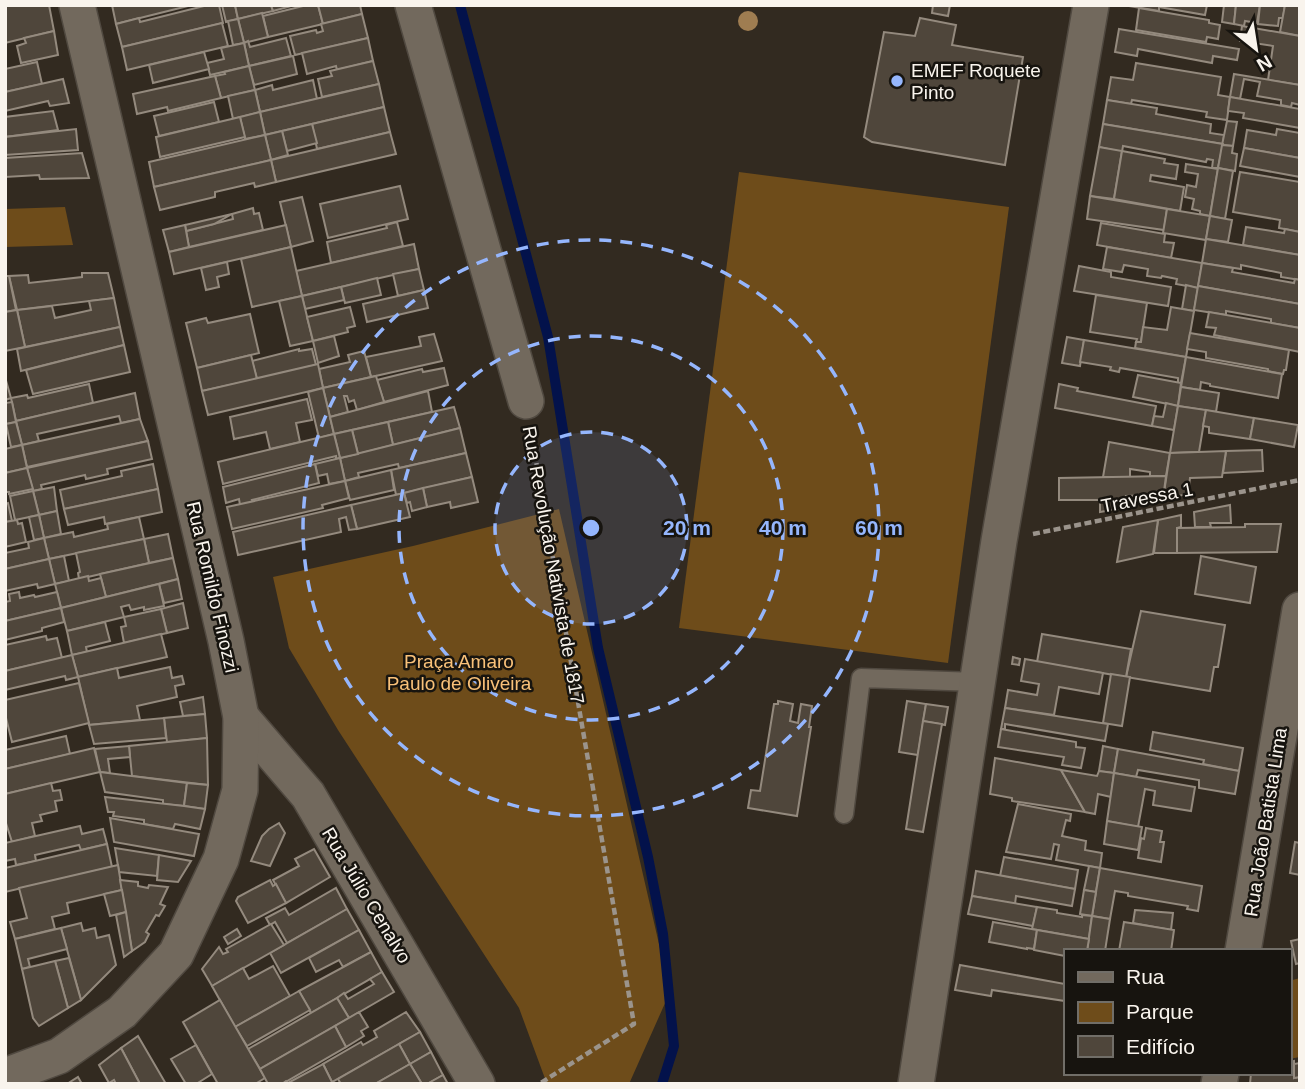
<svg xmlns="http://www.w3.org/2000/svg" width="1305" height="1089" font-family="Helvetica,sans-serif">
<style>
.green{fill:#6e4c1a}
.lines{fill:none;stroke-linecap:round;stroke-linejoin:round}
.stream{stroke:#03124b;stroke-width:10}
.building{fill:#4f463b;stroke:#948a7e;stroke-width:2}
.service-casing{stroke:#504940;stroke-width:21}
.minor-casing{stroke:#504940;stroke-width:38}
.path{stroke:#9b948c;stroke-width:4.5;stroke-dasharray:7 3.5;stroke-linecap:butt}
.service{stroke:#72695d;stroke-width:18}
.minor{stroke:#72695d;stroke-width:35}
.tree{fill:#9f7d51}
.ring{fill:none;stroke:#95b6fd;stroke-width:3.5;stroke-dasharray:12 9}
.poi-dot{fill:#95b6fd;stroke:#17140f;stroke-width:2.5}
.labels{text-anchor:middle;stroke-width:5;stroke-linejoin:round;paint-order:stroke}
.poi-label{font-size:19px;fill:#f9f4ed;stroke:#17140f;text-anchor:start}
.street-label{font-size:19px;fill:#f9f4ed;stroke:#17140f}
.park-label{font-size:19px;fill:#f9c179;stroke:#17140f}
.centre{fill:#95b6fd;stroke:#17140f;stroke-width:3.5}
.ring-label{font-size:21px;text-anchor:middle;font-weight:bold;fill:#95b6fd;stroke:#17140f;stroke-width:5;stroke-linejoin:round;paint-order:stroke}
</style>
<rect width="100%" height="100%" fill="#322a20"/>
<!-- green -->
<g class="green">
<polygon points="739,172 1009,207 948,663 679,628"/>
<polygon points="65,207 73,245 5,247 5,209"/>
<polygon points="559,509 670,992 629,1084 547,1084 519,1008 338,730 289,648 273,577 413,546"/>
<polygon points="1300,978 1300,1057 1289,1059 1289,981"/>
</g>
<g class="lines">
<!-- stream -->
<polyline class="stream" points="460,5 548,337 598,648 648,857 663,934 674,1046 662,1084"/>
</g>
<!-- building -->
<g class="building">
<polygon points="5,5 49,5 54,31 5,43"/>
<polygon points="112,5 192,5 116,24"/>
<polygon points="208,5 219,5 223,23 122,47 116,24 139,18 140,22"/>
<polygon points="222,5 235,5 238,19 226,22"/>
<polygon points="235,5 271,5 273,11 238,19"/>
<polygon points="271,5 295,5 273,11"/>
<polygon points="307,5 318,5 323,24 268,37 263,16"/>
<polygon points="318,5 360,5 362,14 323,24"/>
<polygon points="933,5 950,5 948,16 932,13"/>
<polygon points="1123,5 1207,5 1205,15 1159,7 1159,11"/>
<polygon points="1224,5 1236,5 1234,24 1222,22"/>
<polygon points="1236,5 1260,5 1257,23 1245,21 1244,26 1234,24"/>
<polygon points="1260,5 1285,5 1283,18 1279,18 1278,26 1258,24"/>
<polygon points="1285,5 1300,5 1300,36 1280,32"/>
<polygon points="1139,8 1209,20 1209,23 1220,25 1218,39 1207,37 1206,42 1136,30"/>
<polygon points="262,13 268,37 244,43 238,19"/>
<polygon points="362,14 368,38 295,55 290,36 316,30 317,33 323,31 321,24"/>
<polygon points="920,18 956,25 952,45 1023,57 1005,165 872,142 864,137 884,32 915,36"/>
<polygon points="238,19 244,43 233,45 228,21"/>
<polygon points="222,23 228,46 127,70 122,47"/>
<polygon points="1242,26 1300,36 1300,85 1268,80 1273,46 1240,41"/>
<polygon points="1119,29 1239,49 1237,60 1213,56 1212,63 1138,49 1137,56 1115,52"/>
<polygon points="54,31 58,55 21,63 17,46 26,43 24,38"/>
<polygon points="286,38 291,56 249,66 244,43 248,41 250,47"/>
<polygon points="368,38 373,61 337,70 336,66 307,74 302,53"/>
<polygon points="244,43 249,66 210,75 207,63 224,59 221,48"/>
<polygon points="204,52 209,69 153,83 149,65"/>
<polygon points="293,56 297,74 254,85 249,66"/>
<polygon points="373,61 379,84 322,97 318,79 332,76 330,71"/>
<polygon points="37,62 42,84 5,92 5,69"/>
<polygon points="1136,63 1221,77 1218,95 1230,97 1227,120 1206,117 1207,112 1132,100 1131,104 1107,100 1111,77 1133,80"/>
<polygon points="249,66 255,90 221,98 215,76 225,74 224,72"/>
<polygon points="1234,74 1300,85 1300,105 1292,103 1291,107 1281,105 1281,100 1257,96 1260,82 1244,79 1240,99 1230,97"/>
<polygon points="215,76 221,98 168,111 167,107 137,114 133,94"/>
<polygon points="63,79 69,103 50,106 48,101 5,111 5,92"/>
<polygon points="313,80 317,99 260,112 255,90 272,85 273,90"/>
<polygon points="379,84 384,107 265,135 260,112"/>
<polygon points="255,90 260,112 233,119 228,96"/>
<polygon points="1230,97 1300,109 1300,128 1243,118 1244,113 1228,111"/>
<polygon points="1107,100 1157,108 1156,114 1211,124 1210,133 1224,135 1223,144 1103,124"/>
<polygon points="214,102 219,122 159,136 154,116"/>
<polygon points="384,107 390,132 317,149 312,124"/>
<polygon points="53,111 58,130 5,137 5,117"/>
<polygon points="260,112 265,135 245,139 240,117"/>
<polygon points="240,117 245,137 160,157 156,137"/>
<polygon points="1227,121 1237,122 1233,146 1222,145"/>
<polygon points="312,124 317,143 287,151 282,131"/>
<polygon points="1103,124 1223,144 1218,168 1212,168 1213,160 1207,159 1206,162 1123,146 1122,152 1099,147"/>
<polygon points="76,129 78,150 5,155 5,137"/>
<polygon points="1277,129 1300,133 1300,158 1244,148 1247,130 1276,135"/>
<polygon points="282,131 288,155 271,160 265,135"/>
<polygon points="390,132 396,154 276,182 271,160"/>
<polygon points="265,135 271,160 154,187 149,162"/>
<polygon points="1222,145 1233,146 1232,153 1237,154 1235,171 1218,168"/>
<polygon points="1099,147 1122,151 1114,199 1090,196"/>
<polygon points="1244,148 1300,158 1300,177 1240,166"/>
<polygon points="1122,151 1165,159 1164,163 1178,165 1176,179 1151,175 1150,181 1184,187 1180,211 1114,199"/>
<polygon points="82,153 89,178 40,179 39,175 5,177 5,158"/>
<polygon points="271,160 276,182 255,187 254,183 215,192 215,197 160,210 154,187"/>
<polygon points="1186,164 1218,169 1210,216 1200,214 1200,211 1192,209 1194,199 1185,197 1187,185 1196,187 1198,174 1185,172"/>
<polygon points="1218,168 1233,171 1225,219 1210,216"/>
<polygon points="1240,172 1300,182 1300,232 1279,228 1280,220 1233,212"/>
<polygon points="400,186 408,219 328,238 320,204"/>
<polygon points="1090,196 1167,209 1164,230 1087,219"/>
<polygon points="302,197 313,241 291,247 280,202"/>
<polygon points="253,208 254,214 259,213 263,230 189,247 186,231 233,219 232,214"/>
<polygon points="1167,209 1210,216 1206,240 1163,233"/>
<polygon points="232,214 214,224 186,231 185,225"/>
<polygon points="1210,216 1232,220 1228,242 1206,239"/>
<polygon points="397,222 403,246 331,263 327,242 387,228 386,225"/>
<polygon points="1101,223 1165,234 1164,242 1174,243 1171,258 1097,245"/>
<polygon points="185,225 189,247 169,252 163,230"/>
<polygon points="286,225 291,247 174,274 169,252"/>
<polygon points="1246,227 1284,233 1285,229 1300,232 1300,255 1243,245"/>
<polygon points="1206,239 1300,255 1300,280 1281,277 1281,273 1241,265 1241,269 1202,263"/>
<polygon points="414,244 419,269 302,296 296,271"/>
<polygon points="291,247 302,296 252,307 241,259"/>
<polygon points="1107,247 1202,263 1198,288 1176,284 1177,279 1162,276 1161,278 1147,276 1148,269 1124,265 1122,272 1103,269"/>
<polygon points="227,262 229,274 217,277 219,287 206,290 201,268"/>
<polygon points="1202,263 1233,268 1232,272 1294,283 1295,279 1300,280 1300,304 1198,286"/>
<polygon points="1079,266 1111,272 1111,277 1171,287 1168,306 1074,291"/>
<polygon points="419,269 424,290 398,296 393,274"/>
<polygon points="82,273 108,273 114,298 17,310 9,276 28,275 29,283 82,277"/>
<polygon points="5,276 9,276 16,310 5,312"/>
<polygon points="377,278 381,295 345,303 341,287"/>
<polygon points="1186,285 1198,288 1194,311 1182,309"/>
<polygon points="1198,286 1300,304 1300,328 1271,323 1271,319 1226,311 1226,315 1194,310"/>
<polygon points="341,287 344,300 305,309 302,296"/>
<polygon points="424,290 428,308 367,322 363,304"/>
<polygon points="1096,295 1147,303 1141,342 1136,342 1137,339 1090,332"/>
<polygon points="302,296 313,341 290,346 279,301"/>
<polygon points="114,298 120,327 25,347 17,310 52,306 55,318 91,310 89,301"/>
<polygon points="350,307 355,326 347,328 348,332 313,341 307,317"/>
<polygon points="1171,307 1194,311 1186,357 1135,348 1136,342 1141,342 1143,327 1167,330"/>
<polygon points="17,310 25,347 5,351 5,312"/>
<polygon points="1209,312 1300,328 1300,352 1214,335 1216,328 1206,327"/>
<polygon points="250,314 259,353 197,368 186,323 206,318 208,323"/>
<polygon points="120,327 124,345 21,371 17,349"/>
<polygon points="1190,333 1289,350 1286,370 1284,370 1283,374 1268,371 1268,369 1206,358 1206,352 1187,349"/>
<polygon points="434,334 442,361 371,377 366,357 421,346 419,337"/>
<polygon points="334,336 339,356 318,363 313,341"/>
<polygon points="1067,337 1084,340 1080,366 1062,363"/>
<polygon points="1084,340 1186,357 1181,383 1178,383 1178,378 1120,368 1119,372 1110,370 1111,367 1080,362"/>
<polygon points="124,345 130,372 33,394 26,370"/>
<polygon points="299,349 299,351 312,349 316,365 257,379 252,361"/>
<polygon points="364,351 371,377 323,388 319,369 350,362 348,355"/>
<polygon points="251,355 257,379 202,391 197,368"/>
<polygon points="1186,357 1282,374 1278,398 1210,386 1210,384 1201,382 1200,390 1181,387"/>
<polygon points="318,364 323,388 208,415 202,391"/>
<polygon points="444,368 448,385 384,402 377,380 422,369 423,372"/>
<polygon points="1138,375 1181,383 1178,406 1133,397"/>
<polygon points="376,376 384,402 357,410 354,400 349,402 347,396 344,396 348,412 330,417 323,388"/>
<polygon points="5,377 11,398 5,400"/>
<polygon points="89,384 93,403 16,421 11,398 27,395 28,398"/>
<polygon points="1059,384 1078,388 1077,391 1156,406 1152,426 1055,408"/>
<polygon points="1181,387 1219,393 1216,412 1178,406"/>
<polygon points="323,388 334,434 319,438 308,392"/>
<polygon points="428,391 432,412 334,434 330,417"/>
<polygon points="135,393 140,419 121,423 119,416 37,434 39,441 22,445 16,421"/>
<polygon points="307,399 312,420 296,423 300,442 270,449 266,432 234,439 230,417"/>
<polygon points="12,402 16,422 6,424 5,403"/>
<polygon points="1166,403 1178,406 1174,430 1152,426 1154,416 1163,417"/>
<polygon points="1178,406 1206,410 1199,452 1170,453"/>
<polygon points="454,407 460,428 393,445 388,422"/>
<polygon points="1206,410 1254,418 1250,439 1209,433 1209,427 1203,426"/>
<polygon points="1254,418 1298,425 1294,447 1250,439"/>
<polygon points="140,419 148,441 27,467 22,445"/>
<polygon points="16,422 22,445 11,447 6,424"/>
<polygon points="388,422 393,445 358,454 352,430"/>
<polygon points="460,428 466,453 399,468 398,464 358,473 359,477 345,481 340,458"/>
<polygon points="352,430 358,454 340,458 334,434"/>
<polygon points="334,434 340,458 336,459 336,456 223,484 218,462"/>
<polygon points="148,441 152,459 107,469 108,474 86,479 85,475 41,485 42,489 33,491 27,468"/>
<polygon points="1109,442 1170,453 1166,476 1150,476 1150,472 1130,469 1130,477 1103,477"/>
<polygon points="22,445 27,468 5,473 5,449"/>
<polygon points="1262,450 1263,471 1223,473 1226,451"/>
<polygon points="1226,451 1222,477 1190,478 1188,494 1163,499 1170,453"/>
<polygon points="466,453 472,477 396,495 391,470"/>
<polygon points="340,458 345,481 329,484 327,474 318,476 315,464"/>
<polygon points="153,464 158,489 64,509 60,490 122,476 121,471"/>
<polygon points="315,464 319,483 252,500 253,502 240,505 239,499 226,503 223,487"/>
<polygon points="27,468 33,489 9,494 9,492 5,492 5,473"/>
<polygon points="391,470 394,490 350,500 345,481"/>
<polygon points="1166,476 1163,499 1149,502 1148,495 1126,496 1128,507 1100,512 1100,500 1059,500 1059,478"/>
<polygon points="472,477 478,502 451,508 450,502 427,507 423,488"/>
<polygon points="345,481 349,498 322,505 323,508 232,529 227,507"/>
<polygon points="54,487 57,511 39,515 33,491"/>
<polygon points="423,488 427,507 412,511 410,502 407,503 404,493"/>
<polygon points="158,489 162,512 105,524 104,517 68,525 64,509"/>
<polygon points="33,491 39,515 15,520 10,496"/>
<polygon points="404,493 410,517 357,529 351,505"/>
<polygon points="8,503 12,521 5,522 5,504"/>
<polygon points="351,505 357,529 349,530 346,517 339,519 341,532 238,555 233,532"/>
<polygon points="1230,505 1231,523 1210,523 1211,527 1195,527 1194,512"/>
<polygon points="57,511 61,534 44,538 39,515"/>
<polygon points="39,515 44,538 34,540 29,517"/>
<polygon points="1181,515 1181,527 1177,528 1177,553 1154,553 1158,520"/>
<polygon points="139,517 144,539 49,559 44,538 73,532 74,537 108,529 107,524"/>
<polygon points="17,520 18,524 22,523 26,542 5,547 5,522"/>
<polygon points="1158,520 1153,554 1117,562 1123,527"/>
<polygon points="1245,524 1281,524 1277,552 1177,553 1177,528 1245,527"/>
<polygon points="168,534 173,558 149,563 144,539"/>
<polygon points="44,538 49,559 5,569 5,553 29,548 28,542"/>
<polygon points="144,539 149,563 79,579 78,573 80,572 76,553"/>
<polygon points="64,556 69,581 55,584 49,559"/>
<polygon points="1201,556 1256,567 1250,603 1195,594"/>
<polygon points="173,558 178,579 106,597 100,574"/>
<polygon points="49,559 55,584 38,588 37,584 5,591 5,569"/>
<polygon points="88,576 89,581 101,578 106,597 61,608 55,584"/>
<polygon points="178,579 182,599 164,603 159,584"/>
<polygon points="159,584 164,606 144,610 144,607 131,610 129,605 121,607 124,617 67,631 61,608"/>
<polygon points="19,592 20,598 34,595 35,597 57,592 61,608 5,621 5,602 10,601 9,594"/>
<polygon points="183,603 188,628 167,633 161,609"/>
<polygon points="61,608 64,622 42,628 42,631 5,640 5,621"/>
<polygon points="161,609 167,633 124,643 121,627 126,626 124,617"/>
<polygon points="1141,611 1225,625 1218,667 1214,667 1210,691 1126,677"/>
<polygon points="105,622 110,641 86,647 87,652 72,655 67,631"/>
<polygon points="161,634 167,657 78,677 72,655"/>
<polygon points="1042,634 1131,649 1126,677 1037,662"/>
<polygon points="46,636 47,640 57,638 62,658 5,671 5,645"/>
<polygon points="72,655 78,677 66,680 65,676 5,690 5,671"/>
<polygon points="1013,657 1020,659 1019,665 1012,664"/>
<polygon points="1025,659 1103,673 1099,694 1059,687 1054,715 1005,708 1008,690 1037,695 1039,684 1021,681"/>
<polygon points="170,667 172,678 182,676 184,684 175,686 177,697 137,706 140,720 89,725 78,677 117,668 119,678"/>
<polygon points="1111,674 1130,677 1122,726 1103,723"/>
<polygon points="79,683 89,723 12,742 5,714 5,700"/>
<polygon points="203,697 205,714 183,716 180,702"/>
<polygon points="778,701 793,704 790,721 798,723 801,704 812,706 809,727 811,727 797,816 748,808 751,790 760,791 774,704 778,704"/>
<polygon points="907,701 926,704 918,755 899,752"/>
<polygon points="926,704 948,707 945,725 923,721"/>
<polygon points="1005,708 1108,724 1105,741 1005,724 1005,729 1001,729"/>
<polygon points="205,714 207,738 167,742 164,718"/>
<polygon points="164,718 166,738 94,744 89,725"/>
<polygon points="923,721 942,724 923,832 906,829"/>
<polygon points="1001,729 1076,742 1076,747 1085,748 1081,768 1062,765 1064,757 998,747"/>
<polygon points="1153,732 1243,748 1239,771 1203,764 1204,760 1150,750"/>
<polygon points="66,736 70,754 5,769 5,750"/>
<polygon points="207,738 208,785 132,776 129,746"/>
<polygon points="129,746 130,757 108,759 110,773 100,772 95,749"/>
<polygon points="1103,746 1118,749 1114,773 1099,771"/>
<polygon points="94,748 100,772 5,794 5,769"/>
<polygon points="1118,749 1239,771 1235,794 1199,788 1199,780 1138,770 1136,777 1114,773"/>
<polygon points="995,758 1061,770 1085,812 1012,801 1012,798 990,794"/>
<polygon points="1061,770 1097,776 1099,771 1114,773 1111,797 1098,794 1095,814 1085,812"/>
<polygon points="100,772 187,783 184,806 163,804 163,800 105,792"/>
<polygon points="1114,773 1195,787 1191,811 1153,805 1155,791 1145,789 1138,827 1107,821"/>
<polygon points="51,783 53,791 60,790 62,800 55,801 57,811 40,815 42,821 32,823 35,836 12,842 5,820 5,794"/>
<polygon points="187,783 208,785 205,809 184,806"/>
<polygon points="105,797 184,806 205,809 200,829 175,824 173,829 144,824 144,820 113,816 114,812 108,812"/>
<polygon points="1018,804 1071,814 1070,821 1066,820 1062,836 1086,841 1085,850 1102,853 1100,868 1056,860 1059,845 1054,844 1051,859 1006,852"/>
<polygon points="110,818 199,834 194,856 114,842"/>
<polygon points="1107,821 1142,827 1138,850 1104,844"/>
<polygon points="279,823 285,833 270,866 251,861 262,836 269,829"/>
<polygon points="80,826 82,834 103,829 107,844 81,850 79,845 35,855 36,861 16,865 15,859 5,861 5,843"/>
<polygon points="1146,828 1162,831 1160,842 1164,842 1161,862 1138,858 1141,838 1144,839"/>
<polygon points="1295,842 1300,843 1300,875 1290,873"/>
<polygon points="107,844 112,867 5,892 5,868"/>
<polygon points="115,848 159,855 157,876 119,872"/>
<polygon points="314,849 330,877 286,903 273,880 299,866 295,859"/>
<polygon points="159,855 191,861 178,882 157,880"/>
<polygon points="1004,857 1078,870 1075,889 1000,876"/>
<polygon points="118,865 122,890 67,903 69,913 52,917 55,929 15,939 10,922 27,918 19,888"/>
<polygon points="1089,866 1100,868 1096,892 1084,890"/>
<polygon points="1100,868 1202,886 1198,911 1187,909 1188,906 1128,896 1128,893 1115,891 1110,919 1092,916"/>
<polygon points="976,871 1075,889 1072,906 1016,896 1015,904 972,896"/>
<polygon points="120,880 138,882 138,886 148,888 149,885 168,887 160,904 165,906 159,916 156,915 146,932 149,934 145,942 132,951"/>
<polygon points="270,880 273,886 276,884 286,903 248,923 236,901 238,897"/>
<polygon points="336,888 347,909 287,943 275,922 270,925 266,918 285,908 289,915"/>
<polygon points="122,890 126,912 110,916 104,894"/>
<polygon points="1084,890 1096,892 1092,916 1080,914"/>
<polygon points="972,896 1037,907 1033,926 968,914"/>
<polygon points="1037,907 1057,910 1057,913 1082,917 1082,915 1092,916 1089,939 1032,929"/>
<polygon points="347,909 359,930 281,973 270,953"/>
<polygon points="1135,910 1173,913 1171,930 1133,923"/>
<polygon points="126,912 132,951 124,957 116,915"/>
<polygon points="1092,916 1110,919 1105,951 1087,951"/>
<polygon points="993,922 1037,930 1034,949 1027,948 1027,949 989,942"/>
<polygon points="1124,922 1174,930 1171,951 1119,951"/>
<polygon points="81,923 83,931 95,928 97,938 109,935 116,965 81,1000 61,928"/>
<polygon points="271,924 284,945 212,986 202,969 219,947 223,954 228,952 226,949"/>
<polygon points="61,928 67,949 28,959 30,967 22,969 15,939"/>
<polygon points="237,929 241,936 228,944 224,937"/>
<polygon points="359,930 371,952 343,967 339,960 316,972 309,958"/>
<polygon points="1037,930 1089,939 1087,951 1065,951 1065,956 1034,950"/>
<polygon points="1300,939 1300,963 1296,964 1291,941"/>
<polygon points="371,952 382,972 311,1013 299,991"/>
<polygon points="69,958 81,1000 68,1008 55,961"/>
<polygon points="55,961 68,1008 39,1026 33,1018 22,969"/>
<polygon points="960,965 1065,984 1065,1001 992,990 991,996 955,990"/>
<polygon points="273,966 290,996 235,1027 212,986 243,968 249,979"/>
<polygon points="382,972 394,992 349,1018 337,998 344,993 348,999 374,984 370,979"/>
<polygon points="299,991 310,1010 247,1046 235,1027"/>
<polygon points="337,998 349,1018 260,1069 248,1049"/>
<polygon points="220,1000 265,1078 255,1084 218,1084 183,1022"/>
<polygon points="359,1012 368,1027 361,1031 364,1036 346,1047 335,1026"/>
<polygon points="406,1012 420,1032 332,1082 323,1064 361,1042 363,1045 377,1037 374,1031"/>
<polygon points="335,1026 346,1047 282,1084 268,1084 260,1069"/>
<polygon points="420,1032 431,1052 410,1064 399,1044"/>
<polygon points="138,1036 166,1084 140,1084 121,1048"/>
<polygon points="399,1044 410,1064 375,1084 341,1084 338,1079"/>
<polygon points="196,1045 212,1074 196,1084 186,1084 171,1059"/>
<polygon points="121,1048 140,1084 116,1084 114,1080 109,1083 99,1065"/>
<polygon points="431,1052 443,1075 427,1084 422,1084 410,1064"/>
<polygon points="1294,1061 1294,1078 1299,1077 1300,1084 1250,1084 1251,1073 1289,1073 1289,1062"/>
<polygon points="1300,1063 1300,1077 1294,1078 1294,1064"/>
<polygon points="323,1064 332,1082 330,1084 282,1084 286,1081 288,1083"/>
<polygon points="410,1064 422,1084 375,1084"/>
<polygon points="443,1075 448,1084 427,1084"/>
<polygon points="78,1077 82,1084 67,1084"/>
</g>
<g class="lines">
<defs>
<polyline id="service" points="844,814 861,678 977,682"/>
<g id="minor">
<polyline points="413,5 526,401"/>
<polyline points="241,717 308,795 477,1084"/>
<polyline points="1243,951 1300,610"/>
<polyline points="5,1076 59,1056 122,1012 176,954 221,859 240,790 241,717 226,641 77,5"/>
<polyline points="916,1084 999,541 1091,5"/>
<polyline points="1219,1084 1221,1073"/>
</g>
</defs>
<!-- service casing -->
<use href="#service" class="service-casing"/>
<!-- minor casing -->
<use href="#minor" class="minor-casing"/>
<!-- path -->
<g class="path">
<polyline points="531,432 634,1024 539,1084"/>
<polyline points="1033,534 1300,480"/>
</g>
<!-- service -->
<use href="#service" class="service"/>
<!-- minor -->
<use href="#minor" class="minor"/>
</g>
<!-- trees -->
<circle class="tree" cx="748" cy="21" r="10"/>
<!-- distance rings -->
<circle cx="591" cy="528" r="96" fill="#95b6fd" fill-opacity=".12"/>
<g class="ring">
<circle cx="591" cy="528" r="96"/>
<circle cx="591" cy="528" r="192"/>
<circle cx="591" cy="528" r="288"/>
</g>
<!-- markers -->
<circle class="poi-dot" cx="897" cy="81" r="7"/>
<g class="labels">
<!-- poi labels -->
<g class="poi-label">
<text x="911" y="77">EMEF Roquete<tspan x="911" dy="22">Pinto</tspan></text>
</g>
<!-- street labels -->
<g class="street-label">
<text transform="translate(1147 497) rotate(-11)" y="7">Travessa 1</text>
<text transform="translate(554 565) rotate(80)" y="7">Rua Revolução Nativista de 1817</text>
<text transform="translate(213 587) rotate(77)" y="7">Rua Romildo Finozzi</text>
<text transform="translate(1265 822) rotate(-81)" y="7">Rua João Batista Lima</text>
<text transform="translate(367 895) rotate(59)" y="7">Rua Júlio Cenalvo</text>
</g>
<!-- park labels -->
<g class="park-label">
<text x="459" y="668">Praça Amaro<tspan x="459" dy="22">Paulo de Oliveira</tspan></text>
</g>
</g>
<circle cx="591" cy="528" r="10" class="centre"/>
<g class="ring-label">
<text x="687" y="535">20 m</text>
<text x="783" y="535">40 m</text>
<text x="879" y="535">60 m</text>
</g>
<!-- border -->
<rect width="1305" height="1089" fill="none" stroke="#f9f4ed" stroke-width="14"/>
<!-- legend -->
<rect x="1064" y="949" width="228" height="126" fill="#17140f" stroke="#716e68" stroke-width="2"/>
<rect x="1078" y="972" width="35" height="10" fill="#72695d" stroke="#716e68" stroke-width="2"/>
<text x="1126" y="984" font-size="21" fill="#f9f4ed">Rua</text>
<rect x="1078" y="1002" width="35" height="21" fill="#6e4c1a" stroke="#716e68" stroke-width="2"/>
<text x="1126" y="1019" font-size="21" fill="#f9f4ed">Parque</text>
<rect x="1078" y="1036" width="35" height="21" fill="#4f463b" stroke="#716e68" stroke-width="2"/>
<text x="1126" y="1054" font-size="21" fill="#f9f4ed">Edifício</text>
<!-- north arrow -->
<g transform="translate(1256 49) rotate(150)" stroke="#17140f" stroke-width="5" paint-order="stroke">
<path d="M0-5L12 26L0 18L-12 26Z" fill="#f9f4ed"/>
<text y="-10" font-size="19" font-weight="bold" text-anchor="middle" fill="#f9f4ed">N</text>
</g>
</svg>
